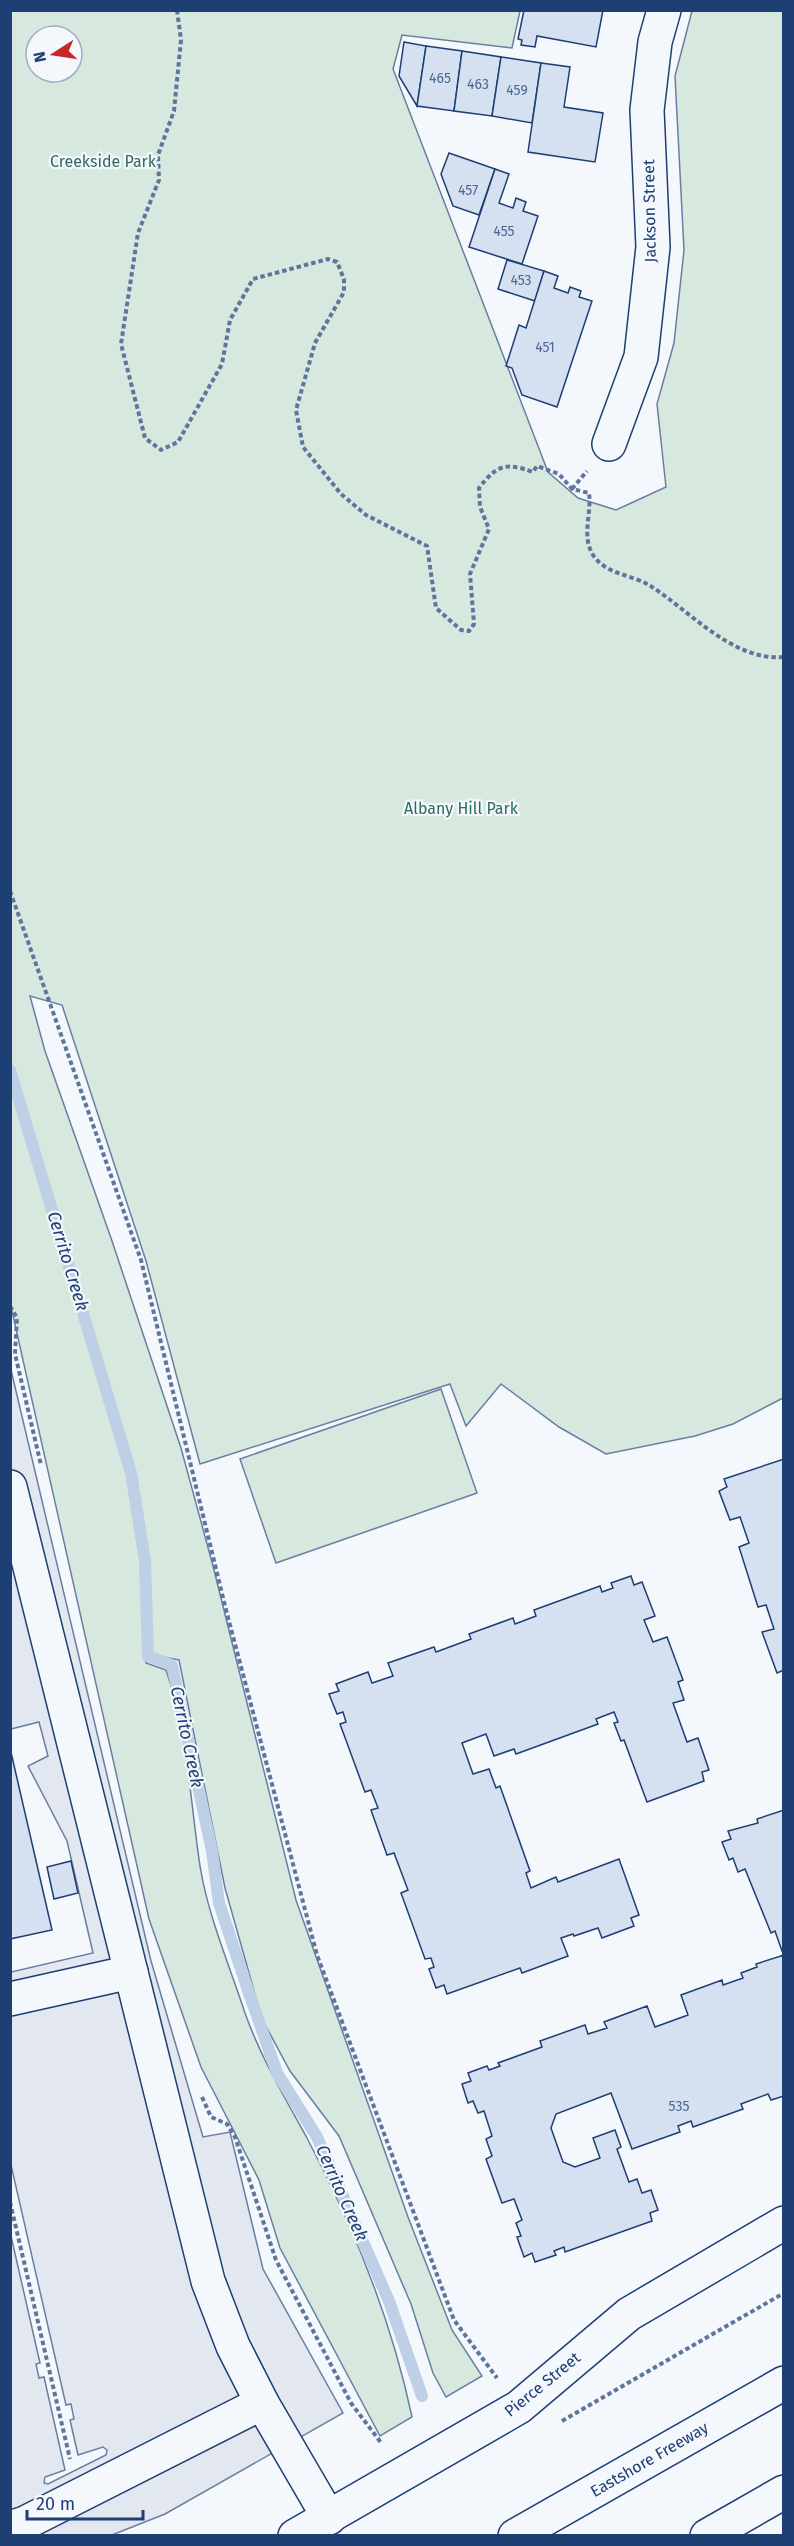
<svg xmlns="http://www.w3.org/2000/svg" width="794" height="2546" font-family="'Fira Sans',sans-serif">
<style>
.green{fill:#d7e8df;stroke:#687fa3;stroke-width:1.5;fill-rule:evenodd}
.parking{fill:#e3e8f0;stroke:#687fa3;stroke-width:1.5}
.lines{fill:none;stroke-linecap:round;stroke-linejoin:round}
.stream{stroke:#bed0e5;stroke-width:12}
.building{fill:#d5e0f0;stroke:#1d3f73;stroke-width:1.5}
.minor-casing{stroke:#1d3f73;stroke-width:36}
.highway-casing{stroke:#1d3f73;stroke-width:36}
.path{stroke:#5e769c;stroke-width:4;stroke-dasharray:4.5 3;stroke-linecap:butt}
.minor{stroke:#f4f7fb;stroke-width:33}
.highway{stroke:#f4f7fb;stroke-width:33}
.labels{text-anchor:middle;stroke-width:4.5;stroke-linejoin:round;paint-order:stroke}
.number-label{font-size:14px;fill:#4b6792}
.park-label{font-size:16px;fill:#2c6c60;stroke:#f4f7fb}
.street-label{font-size:16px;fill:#1d3f73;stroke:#f4f7fb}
.water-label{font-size:18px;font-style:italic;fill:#1d3f73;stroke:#f4f7fb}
</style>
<rect width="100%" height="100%" fill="#f4f7fb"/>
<!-- green -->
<g class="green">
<path d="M10,11H520L512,48L402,35L393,69L548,472L578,498L616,510L666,487L657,404L674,343L684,250L675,76L692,11H783V1398L733,1424L695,1436L606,1454L559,1427L501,1384L466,1426L450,1384L200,1464L146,1261L62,1005L30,996L45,1051L111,1238L181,1448L213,1566L296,1900L408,2217L452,2330L482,2376L446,2397L433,2373L411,2304L339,2136L290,2071L262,2019L225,1888L179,1660L146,1654V1663L166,1670C188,1733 190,1800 200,1866C208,1916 229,1964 245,2013C261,2058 284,2096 307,2138C353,2225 392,2322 412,2417L380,2436L280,2248L259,2180L201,2067L149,1919L11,1307ZM36,36H72V72H36Z"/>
<polygon points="441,1389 477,1493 276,1563 240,1459"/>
</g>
<!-- parking -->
<polygon class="parking" points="11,1370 151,1961 203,2137 230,2132 263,2269 343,2413 165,2514 112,2535 11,2535 11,2236 40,2363 36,2364 39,2378 44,2377 65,2470 45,2477 44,2483 48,2484 106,2455 107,2450 103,2447 78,2455 70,2420 74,2419 71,2404 66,2405 11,2165 11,1972 93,1953 67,1841 28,1766 48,1756 39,1722 11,1729"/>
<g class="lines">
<!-- stream -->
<polyline class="stream" points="10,1070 131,1473 145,1561 148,1656 172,1665 212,1851 219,1903 249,1993 277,2073 317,2137 389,2301 422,2396"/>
</g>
<!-- building -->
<g class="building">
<polygon points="524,10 603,10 596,47 537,36 535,47 521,45 522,40 518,39"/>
<polygon points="404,42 426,46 417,106 399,76"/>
<polygon points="426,46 462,51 454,111 417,106"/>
<polygon points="462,51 501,57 492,116 454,111"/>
<polygon points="501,57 541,63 532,123 492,116"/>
<polygon points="541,63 570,67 564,107 603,113 595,162 528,152"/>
<polygon points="449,153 495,169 479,215 453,206 441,174"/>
<polygon points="495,169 509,174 499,203 513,208 516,198 526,202 523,211 538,216 522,264 469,247"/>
<polygon points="507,260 544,271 535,301 498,289"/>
<polygon points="544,271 558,276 554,288 568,293 570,287 581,291 579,297 592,301 557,407 522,395 512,368 506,366 519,325 526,328"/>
<polygon points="784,1459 784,1670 777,1673 762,1632 774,1629 766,1605 758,1607 739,1547 749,1543 740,1517 730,1520 719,1491 727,1487 724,1479"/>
<polygon points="631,1576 634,1585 642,1582 655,1616 644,1620 653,1642 667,1637 683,1680 678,1682 684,1700 673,1703 687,1742 698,1738 709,1770 702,1772 704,1781 647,1802 624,1740 621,1741 614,1723 618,1722 614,1712 596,1719 598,1724 516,1754 514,1749 494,1756 486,1734 462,1743 473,1774 489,1769 496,1788 500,1786 530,1871 526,1873 531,1888 556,1877 558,1882 619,1859 639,1915 631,1918 634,1926 602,1938 598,1928 574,1936 573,1934 561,1938 568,1956 522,1973 520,1968 447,1994 444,1985 436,1988 429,1969 434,1967 431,1958 425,1959 401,1893 408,1890 394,1853 387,1855 371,1810 378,1808 371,1790 365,1792 340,1724 346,1722 343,1712 337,1714 329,1694 339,1691 336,1684 368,1672 372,1683 393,1676 388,1663 434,1647 436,1652 471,1639 469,1634 513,1618 515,1624 536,1616 534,1610 600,1586 602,1592 613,1588 611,1583"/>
<polygon points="10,1748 52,1930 10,1939"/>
<polygon points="784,1810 784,1951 782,1951 775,1931 771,1933 745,1869 738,1872 733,1858 729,1860 722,1842 731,1839 728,1831 758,1823 757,1819"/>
<polygon points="71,1861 78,1893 54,1899 47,1867"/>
<polygon points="784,1955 784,2096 771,2100 768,2094 741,2104 743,2109 693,2127 691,2121 678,2126 680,2132 632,2149 611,2093 556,2114 551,2128 563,2162 575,2167 600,2158 593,2138 615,2130 621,2147 617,2149 629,2182 637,2179 642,2193 651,2190 658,2210 650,2213 652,2221 565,2252 564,2247 554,2251 556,2255 535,2262 532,2253 524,2257 517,2237 521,2236 516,2223 522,2220 514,2199 502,2203 486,2159 492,2156 486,2139 492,2136 484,2111 478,2113 473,2101 468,2103 462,2084 471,2081 468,2073 487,2066 489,2070 500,2066 498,2063 542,2047 540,2041 585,2025 588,2034 607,2028 604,2022 647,2006 655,2027 688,2015 681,1995 722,1980 723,1985 743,1978 741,1973 757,1967 756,1964"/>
</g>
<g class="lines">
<defs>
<g id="minor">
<polyline points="609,444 641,357 653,247 647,110 655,42 664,10"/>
<polyline points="10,1487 208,2281 233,2346 262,2403 329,2518"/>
<polyline points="10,1999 131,1972"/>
<polyline points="10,2528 25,2523 262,2403"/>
<polyline points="295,2536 519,2407 629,2314 784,2223"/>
</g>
<g id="highway">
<polyline points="515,2536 784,2383"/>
<polyline points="707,2536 784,2492"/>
</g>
</defs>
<!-- minor casing -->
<use href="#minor" class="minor-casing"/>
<!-- highway casing -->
<use href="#highway" class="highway-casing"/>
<!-- path -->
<g class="path">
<path d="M177,10L181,40L174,111L158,155L159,180L138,233L121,344L145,438L161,450L178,442L222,364L230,320L253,279L328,259L337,262L344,279V292L315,343L296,410L303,447L341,494L366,515L427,546L436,608L461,630L469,631L474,624L470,574L489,529L480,507L479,488C497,465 505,462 533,472L537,466L559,474L572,489L589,493C592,514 581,535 593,555C605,574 632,575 649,585C688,609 733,662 784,657"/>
<polyline points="572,489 587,471"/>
<polyline points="10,891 141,1260 225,1606 317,1955 454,2320 497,2378"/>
<polyline points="10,1306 17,1318 15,1354 41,1465"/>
<polyline points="202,2097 211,2117 227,2124 235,2137 276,2260 351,2403 382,2444"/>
<polyline points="10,2202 70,2459"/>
<polyline points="562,2421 784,2293"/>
</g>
<!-- minor -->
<use href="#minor" class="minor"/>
<!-- highway -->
<use href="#highway" class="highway"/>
</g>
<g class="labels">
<!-- number labels -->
<g class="number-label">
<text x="440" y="83">465</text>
<text x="478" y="89">463</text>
<text x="517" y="95">459</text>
<text x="468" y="195">457</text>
<text x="504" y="236">455</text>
<text x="521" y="285">453</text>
<text x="545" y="352">451</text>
<text x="679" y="2111">535</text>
</g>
<!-- park labels -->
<g class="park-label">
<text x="103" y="167">Creekside Park</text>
<text x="461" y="814">Albany Hill Park</text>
</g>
<!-- street labels -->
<g class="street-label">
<text transform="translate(649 211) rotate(-91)" y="6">Jackson Street</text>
<text transform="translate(542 2384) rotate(-39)" y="6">Pierce Street</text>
<text transform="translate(649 2459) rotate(-30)" y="6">Eastshore Freeway</text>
</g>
<!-- water labels -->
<g class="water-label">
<text transform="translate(68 1261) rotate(73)" y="6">Cerrito Creek</text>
<text transform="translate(187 1737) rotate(78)" y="6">Cerrito Creek</text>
<text transform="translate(342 2193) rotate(66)" y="6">Cerrito Creek</text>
</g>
</g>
<!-- border -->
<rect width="794" height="2546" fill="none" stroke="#1d3f73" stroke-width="24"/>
<!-- north arrow -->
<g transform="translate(54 54) rotate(258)"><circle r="28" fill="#f4f7fb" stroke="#9eadc5" stroke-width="1.5"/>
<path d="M0-4.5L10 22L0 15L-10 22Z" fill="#c62828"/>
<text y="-9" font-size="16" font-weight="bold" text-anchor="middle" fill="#1d3f73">N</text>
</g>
<!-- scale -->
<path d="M27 2510v9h116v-9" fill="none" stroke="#1d3f73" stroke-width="3"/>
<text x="36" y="2510" font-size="18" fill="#1d3f73" stroke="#f4f7fb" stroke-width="4.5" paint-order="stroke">20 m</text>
</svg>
